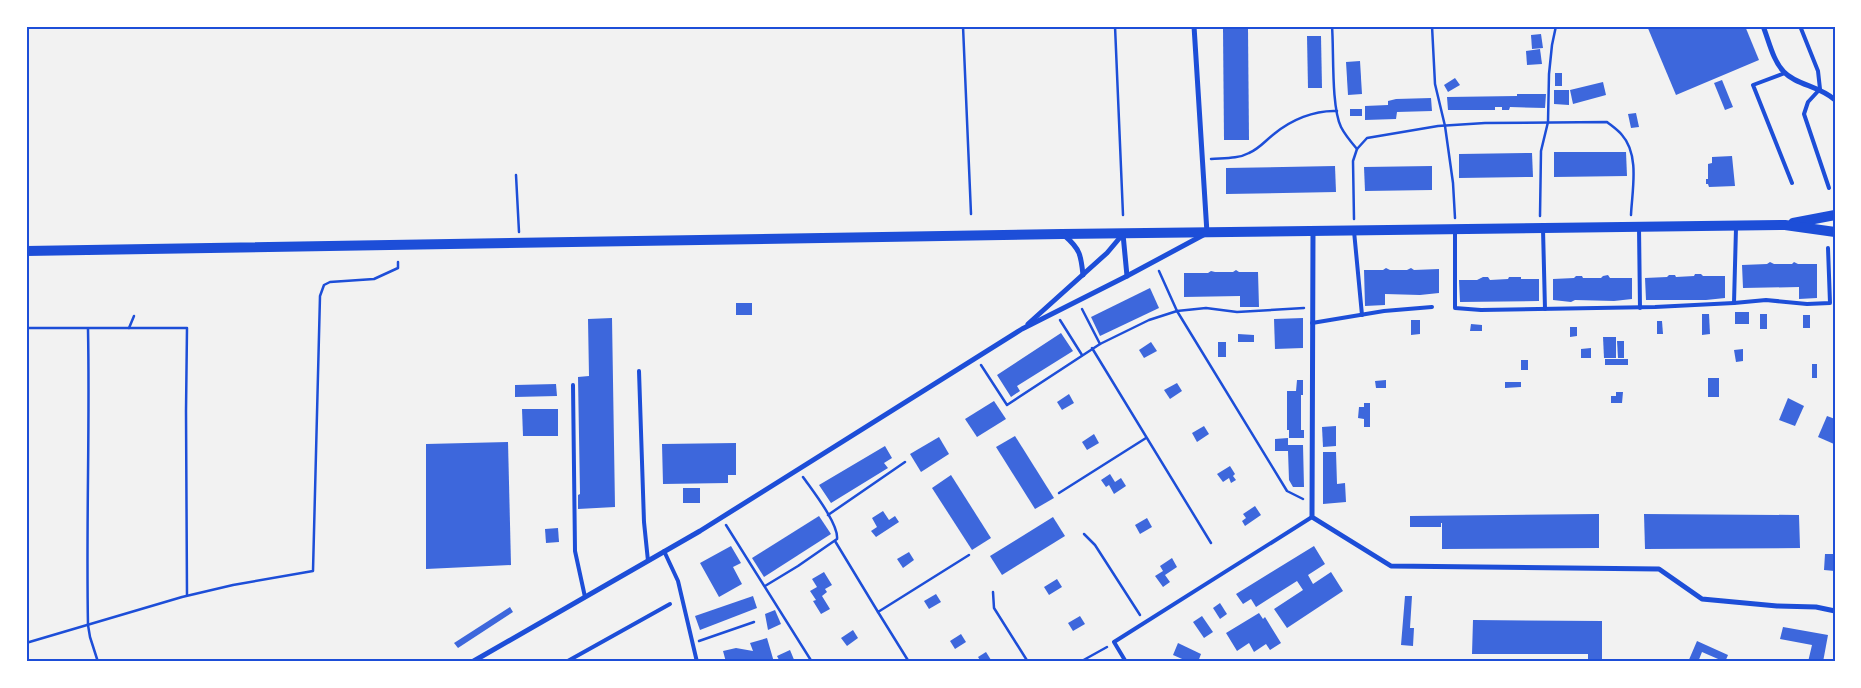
<svg xmlns="http://www.w3.org/2000/svg" width="1861" height="688" font-family="Lato,sans-serif">
<style>
.building{fill:#3d67dc}
.lines{fill:none;stroke-linecap:round;stroke-linejoin:round}
.path{stroke:#1d4ed8;stroke-width:2.5}
.service{stroke:#1d4ed8;stroke-width:4}
.minor{stroke:#1d4ed8;stroke-width:5}
.secondary{stroke:#1d4ed8;stroke-width:10}
.neatline{fill:none;stroke:#1d4ed8;stroke-width:2}
</style>
<rect width="100%" height="100%" fill="#f2f2f2"/>
<!-- building -->
<g class="building">
<polygon points="1647,26 1745,26 1759,60 1676,95"/>
<polygon points="1223,29 1248,29 1249,140 1224,140"/>
<polygon points="1541,34 1543,48 1532,49 1531,35"/>
<polygon points="1307,36 1321,36 1322,88 1308,88"/>
<polygon points="1540,49 1542,64 1527,65 1526,51"/>
<polygon points="1360,61 1362,94 1348,95 1346,62"/>
<rect x="1555" y="73" width="7" height="13"/>
<polygon points="1455,78 1460,85 1448,92 1444,85"/>
<polygon points="1722,80 1733,107 1725,110 1714,83"/>
<polygon points="1603,82 1606,95 1573,104 1570,90"/>
<polygon points="1554,90 1569,90 1569,105 1554,104"/>
<polygon points="1517,94 1546,94 1545,108 1510,107 1509,110 1502,110 1502,107 1495,107 1495,110 1448,110 1447,97 1517,96"/>
<polygon points="1431,98 1432,111 1397,112 1396,119 1365,120 1365,106 1388,105 1388,101 1396,99"/>
<rect x="1350" y="109" width="12" height="7"/>
<polygon points="1636,113 1639,127 1631,128 1628,114"/>
<polygon points="1554,152 1626,152 1627,176 1554,177"/>
<polygon points="1532,153 1533,177 1459,178 1459,154"/>
<polygon points="1732,156 1735,186 1709,187 1708,184 1706,184 1706,179 1708,179 1708,164 1712,163 1712,157"/>
<polygon points="1335,166 1336,192 1226,194 1226,168"/>
<polygon points="1432,166 1432,190 1365,191 1364,167"/>
<polygon points="1770,262 1774,264 1792,264 1794,262 1798,264 1817,264 1817,298 1799,299 1799,287 1743,288 1742,265 1767,264"/>
<polygon points="1386,268 1390,270 1407,270 1411,268 1414,270 1439,269 1439,293 1420,295 1385,294 1385,305 1365,306 1364,270 1383,270"/>
<polygon points="1236,270 1239,272 1258,272 1259,307 1240,307 1240,296 1184,297 1184,273 1208,273 1211,271 1215,272 1233,272"/>
<polygon points="1695,274 1701,274 1703,276 1725,276 1725,298 1706,300 1646,300 1645,278 1667,277 1669,275 1675,275 1676,277 1694,276"/>
<polygon points="1608,275 1610,278 1632,278 1632,299 1614,301 1575,300 1571,302 1553,300 1553,279 1574,278 1576,276 1582,276 1583,278 1601,278 1603,276"/>
<polygon points="1483,277 1488,277 1490,280 1508,279 1509,277 1521,277 1521,279 1539,279 1539,301 1460,302 1459,280 1477,280"/>
<polygon points="1150,288 1159,308 1100,336 1091,317"/>
<rect x="736" y="303" width="16" height="12"/>
<rect x="1735" y="312" width="14" height="12"/>
<polygon points="1702,314 1709,314 1710,334 1702,335"/>
<rect x="1760" y="314" width="7" height="15"/>
<rect x="1803" y="315" width="7" height="13"/>
<polygon points="612,318 615,507 578,509 578,495 580,494 578,377 589,376 588,319"/>
<polygon points="1303,318 1303,348 1275,349 1274,319"/>
<polygon points="1411,320 1420,320 1420,334 1411,335"/>
<polygon points="1657,321 1662,321 1663,334 1657,334"/>
<polygon points="1471,324 1482,325 1482,331 1470,331"/>
<polygon points="1570,327 1577,327 1577,336 1570,337"/>
<polygon points="1061,333 1073,351 1017,386 1020,391 1011,397 997,375"/>
<polygon points="1238,334 1254,335 1254,342 1238,342"/>
<polygon points="1603,337 1616,337 1616,358 1604,358"/>
<polygon points="1617,341 1624,341 1624,358 1618,358"/>
<polygon points="1151,342 1157,351 1144,358 1139,350"/>
<rect x="1218" y="342" width="8" height="15"/>
<polygon points="1591,348 1591,358 1581,358 1581,349"/>
<polygon points="1743,349 1743,361 1736,362 1734,350"/>
<rect x="1605" y="359" width="23" height="6"/>
<rect x="1521" y="360" width="7" height="10"/>
<rect x="1812" y="364" width="5" height="14"/>
<rect x="1708" y="378" width="11" height="19"/>
<polygon points="1297,380 1303,380 1303,395 1301,395 1301,430 1304,430 1304,438 1289,438 1289,430 1287,430 1287,391 1296,391"/>
<polygon points="1386,380 1386,388 1376,388 1375,381"/>
<polygon points="1505,382 1521,382 1521,387 1505,388"/>
<polygon points="1177,383 1182,391 1170,399 1164,390"/>
<polygon points="556,384 557,396 515,397 515,385"/>
<polygon points="1616,392 1623,392 1622,403 1611,403 1611,396 1616,396"/>
<polygon points="1069,394 1074,403 1062,410 1057,402"/>
<polygon points="1788,398 1804,406 1795,426 1779,420"/>
<polygon points="994,401 1006,419 977,437 965,419"/>
<polygon points="1364,403 1370,403 1370,427 1364,427 1364,419 1358,418 1359,407 1364,407"/>
<polygon points="522,409 558,409 558,436 523,436"/>
<polygon points="1827,416 1835,419 1834,444 1818,437"/>
<polygon points="1204,426 1209,434 1197,442 1192,433"/>
<polygon points="1336,426 1336,446 1323,447 1322,427"/>
<polygon points="1094,434 1099,443 1087,450 1082,442"/>
<polygon points="1015,436 1054,498 1035,509 996,447"/>
<polygon points="939,437 949,454 921,472 910,454"/>
<polygon points="1288,438 1288,445 1303,445 1304,487 1293,487 1289,480 1288,451 1275,451 1275,439"/>
<polygon points="508,442 511,565 426,569 426,444"/>
<polygon points="736,443 736,475 728,475 728,483 663,484 662,444"/>
<polygon points="885,446 892,458 884,463 888,468 831,503 819,485"/>
<polygon points="1323,452 1336,452 1337,484 1345,483 1346,502 1323,504"/>
<polygon points="1230,466 1235,474 1233,476 1236,480 1231,483 1229,478 1223,482 1217,474"/>
<polygon points="1110,474 1115,482 1121,478 1126,486 1114,494 1109,485 1106,487 1101,480"/>
<polygon points="951,475 991,538 972,550 932,488"/>
<rect x="683" y="488" width="17" height="15"/>
<polygon points="1255,506 1261,515 1245,526 1242,521 1246,518 1243,514"/>
<polygon points="883,511 889,520 895,516 899,522 876,537 871,531 877,527 872,518"/>
<polygon points="1599,514 1599,548 1442,549 1442,523 1441,523 1441,527 1410,527 1410,516"/>
<polygon points="1644,514 1799,515 1800,548 1645,549"/>
<polygon points="819,516 831,534 764,577 752,558"/>
<polygon points="1053,517 1065,536 1002,575 990,556"/>
<polygon points="1147,518 1152,527 1140,534 1135,525"/>
<polygon points="558,528 559,542 546,543 545,529"/>
<polygon points="731,546 741,563 733,567 742,584 719,597 700,563"/>
<polygon points="1314,546 1325,564 1308,575 1313,584 1331,572 1343,591 1287,628 1274,609 1303,590 1297,581 1256,607 1251,599 1243,604 1236,594"/>
<polygon points="909,552 914,560 903,568 897,559"/>
<polygon points="1825,554 1835,554 1835,571 1824,570"/>
<polygon points="1172,558 1177,567 1165,575 1170,582 1163,587 1155,576 1163,571 1160,566"/>
<polygon points="824,572 832,585 825,589 827,592 822,596 830,609 821,614 813,601 816,600 810,591 817,587 812,579"/>
<polygon points="1057,579 1062,587 1049,595 1044,587"/>
<polygon points="936,594 941,602 929,609 924,601"/>
<polygon points="753,596 757,608 700,630 695,616"/>
<polygon points="1405,596 1412,596 1410,628 1414,628 1413,646 1401,645"/>
<polygon points="1220,603 1227,614 1220,619 1213,608"/>
<polygon points="510,607 513,612 458,648 454,643"/>
<polygon points="775,610 781,624 768,630 765,614"/>
<polygon points="1259,613 1263,619 1265,617 1281,643 1270,650 1266,644 1254,652 1249,643 1237,651 1226,633"/>
<polygon points="1080,616 1085,624 1073,631 1068,623"/>
<polygon points="1202,616 1213,632 1204,638 1193,622"/>
<polygon points="1473,620 1602,621 1602,662 1588,662 1588,654 1472,654"/>
<polygon points="1783,627 1828,635 1823,662 1808,662 1812,645 1780,639"/>
<polygon points="853,630 858,638 847,646 841,638"/>
<polygon points="961,634 966,642 955,649 950,641"/>
<polygon points="767,638 774,662 726,662 723,651 736,648 753,651 750,643"/>
<polygon points="1697,641 1728,655 1725,662 1702,652 1698,662 1688,662"/>
<polygon points="1178,643 1201,654 1198,662 1189,662 1173,655"/>
<polygon points="790,650 795,662 780,662 777,656"/>
<polygon points="986,652 991,660 981,662 978,657"/>
</g>
<g class="lines">
<!-- path -->
<g class="path">
<polyline points="963,26 971,214"/>
<polyline points="1115,26 1123,215"/>
<path d="M1332,26C1334,51 1331,106 1341,127C1345,135 1351,142 1357,149"/>
<polyline points="1432,26 1435,84 1445,126 1453,183 1455,218"/>
<path d="M1211,159C1224,158 1238,159 1249,153C1259,149 1265,141 1274,134C1291,120 1314,110 1337,111"/>
<polyline points="516,175 519,232"/>
<polyline points="1540,216 1541,151 1548,122 1549,74 1552,45 1556,26"/>
<path d="M1354,219L1353,161L1357,149L1367,138L1438,126L1485,123L1607,122C1612,126 1618,130 1622,135C1640,155 1632,191 1631,215"/>
<polyline points="1159,271 1177,311 1206,308 1237,312 1304,308"/>
<polyline points="1082,309 1100,344"/>
<polyline points="1060,320 1082,355"/>
<polyline points="26,328 187,328 186,411 187,595"/>
<polyline points="129,328 134,316"/>
<path d="M88,329C90,427 86,526 88,625L90,637L98,662"/>
<polyline points="1092,348 1211,543"/>
<polyline points="981,365 1007,405 1100,344 1149,320 1177,311 1287,491 1303,499"/>
<polyline points="1059,493 1146,438"/>
<polyline points="828,515 905,462"/>
<polyline points="726,525 812,662"/>
<polyline points="1084,534 1095,545 1140,615"/>
<polyline points="835,541 878,612 969,555"/>
<path d="M765,586L798,566L837,539C839,524 812,490 803,477"/>
<polyline points="993,592 994,608 1028,662"/>
<polyline points="878,612 909,662"/>
<polyline points="699,641 754,622"/>
<polyline points="26,643 182,597 233,585 313,571 320,296 324,285 330,282 374,279 398,268 398,262"/>
<polyline points="1080,662 1107,647"/>
</g>
<!-- service -->
<g class="service">
<polyline points="1800,26 1818,71 1820,89 1808,102 1804,114 1829,188"/>
<polyline points="1785,73 1753,85 1792,183"/>
<polyline points="1639,227 1640,308"/>
<polyline points="1736,228 1734,303 1766,300 1807,304 1830,303 1828,248"/>
<polyline points="1543,229 1545,309"/>
<polyline points="1455,230 1455,308 1481,310 1655,307 1734,303"/>
<polyline points="1354,231 1362,315"/>
<polyline points="1312,323 1384,311 1432,307"/>
<polyline points="639,371 644,522 648,561"/>
<polyline points="573,385 575,551 585,597"/>
<polyline points="664,551 678,581 697,662"/>
<polyline points="566,662 670,604"/>
<polyline points="1126,662 1114,642 1312,517"/>
</g>
<!-- minor -->
<g class="minor">
<path d="M1763,26C1769,41 1773,61 1784,72C1796,85 1820,86 1835,100"/>
<polyline points="1313,232 1312,517 1391,566 1659,569 1702,599 1777,606 1816,607 1835,611"/>
<polyline points="1123,234 1127,276"/>
<path d="M1065,236C1080,249 1081,255 1083,275"/>
<polyline points="1028,324 1107,253 1123,234"/>
<polyline points="472,662 700,531 1022,329 1127,276 1207,233 1194,26"/>
</g>
<!-- secondary -->
<g class="secondary">
<polyline points="1793,223 1835,215"/>
<polyline points="26,251 1062,234 1785,225 1835,232"/>
</g>
</g>
<!-- border -->
<rect width="1861" height="688" fill="none" stroke="#ffffff" stroke-width="55"/>
<rect x="28" y="28" width="1806" height="632" class="neatline"/>
</svg>
